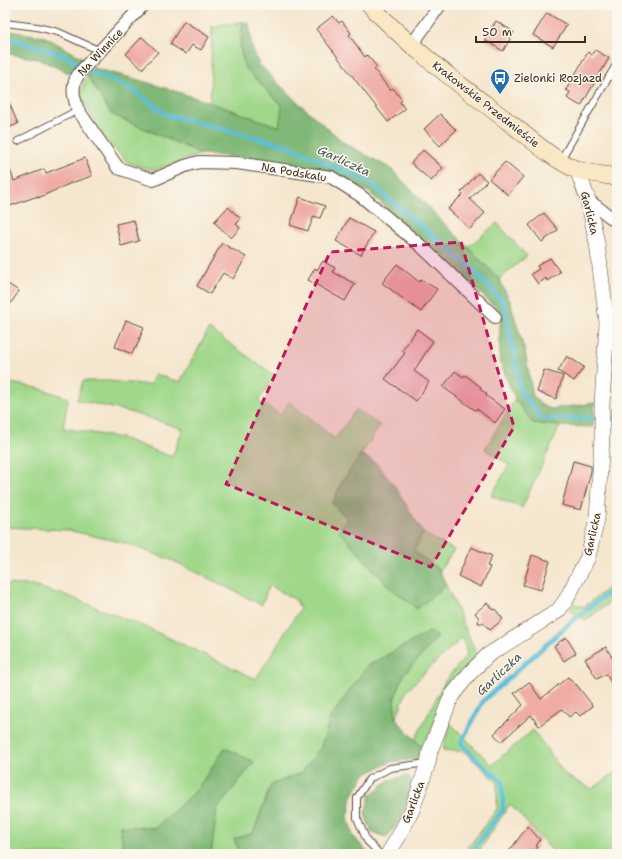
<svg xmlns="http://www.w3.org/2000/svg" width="622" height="859" font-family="'Shantell Sans',sans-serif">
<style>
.green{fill:#a0d88b;stroke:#6e8154}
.forest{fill:#80b877;stroke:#5e714a}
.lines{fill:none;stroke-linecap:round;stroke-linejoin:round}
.stream{stroke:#5abfd8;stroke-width:4.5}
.building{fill:#efaca7}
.service-casing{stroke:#574638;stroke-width:8}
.minor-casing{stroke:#574638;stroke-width:14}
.tertiary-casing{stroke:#574638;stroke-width:16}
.secondary-casing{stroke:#574638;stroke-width:18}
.service{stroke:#fff;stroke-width:6}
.minor{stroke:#fff;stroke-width:12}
.tertiary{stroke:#fff;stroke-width:15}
.secondary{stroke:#fae7c3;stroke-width:17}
.marked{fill:#c2185b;fill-opacity:0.2;stroke:#c2185b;stroke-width:3;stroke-dasharray:8 5;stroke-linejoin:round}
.labels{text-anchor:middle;stroke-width:3;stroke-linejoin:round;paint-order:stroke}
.street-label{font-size:11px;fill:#3b2a1e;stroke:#fbf7ec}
.poi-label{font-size:11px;fill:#3b2a1e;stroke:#fbf7ec;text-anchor:start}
.water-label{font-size:12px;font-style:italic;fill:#445756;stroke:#fbf7ec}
</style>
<rect width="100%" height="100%" fill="#fbf7ec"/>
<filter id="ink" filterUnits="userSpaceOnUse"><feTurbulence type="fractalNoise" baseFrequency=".025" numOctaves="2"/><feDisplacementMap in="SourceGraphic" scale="8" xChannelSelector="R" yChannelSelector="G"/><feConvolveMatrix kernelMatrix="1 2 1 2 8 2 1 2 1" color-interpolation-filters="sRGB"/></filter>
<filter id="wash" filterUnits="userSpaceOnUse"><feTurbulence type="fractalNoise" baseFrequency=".012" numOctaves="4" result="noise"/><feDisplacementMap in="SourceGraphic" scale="16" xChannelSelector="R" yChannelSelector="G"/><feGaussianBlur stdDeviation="0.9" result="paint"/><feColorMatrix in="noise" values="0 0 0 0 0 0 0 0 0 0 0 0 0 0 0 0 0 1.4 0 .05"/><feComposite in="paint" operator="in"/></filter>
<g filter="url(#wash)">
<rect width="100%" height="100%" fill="#f5e6ce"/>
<!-- green -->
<g class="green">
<polygon points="243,22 240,48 245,68 282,106 280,127 210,103 212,26"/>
<polygon points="87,75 111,114 202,154 155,170 128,163 105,139 80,95"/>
<polygon points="497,223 527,256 499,279 468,247"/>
<polygon points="209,329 271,373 276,375 258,401 281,415 289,402 335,439 356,409 380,426 342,482 332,504 347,518 417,609 446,585 477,655 448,691 423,748 415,740 445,681 467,655 463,637 428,669 406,692 396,719 394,700 404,674 438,637 330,718 321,747 301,773 271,785 253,833 234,839 240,854 211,854 217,809 254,762 225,748 196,791 155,828 120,826 124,854 5,854 5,584 29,585 68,596 150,629 256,679 300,609 296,600 269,585 262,605 174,561 125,543 67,530 5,527 5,382 38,388 68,398 63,428 121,438 172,457 183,429 130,412 77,400 83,381 109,381 150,385 155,374 180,382"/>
<polygon points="515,399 533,423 560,426 522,508 491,496 509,465 485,449"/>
<polygon points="609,410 617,410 617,427 613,427"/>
<polygon points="423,533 454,550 440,570 413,551"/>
<polygon points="617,581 617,597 586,620 570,611 573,603 584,607"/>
<polygon points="450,723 492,765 533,730 566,776 592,789 617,771 617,854 555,854 510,804 477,854 463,854 497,809 497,782 465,752 443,750"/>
</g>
<!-- forest -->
<g class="forest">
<path d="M243,22L249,23L252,48L259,64L293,98L343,142L391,169L499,279L510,301L525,352L533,396L541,405L551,409L595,403L593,427L560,426L533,423L515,399L500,362V311L369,192L331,173L238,157L202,154L111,114L87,75L93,68C156,83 218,105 279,127L282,106L245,68L240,48Z"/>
<polygon points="5,30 45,37 83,58 71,74 38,59 5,53"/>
<polygon points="361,454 377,464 396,488 423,533 414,551 440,571 446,585 417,609 388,586 339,531 347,518 332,504 342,482"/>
<polygon points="429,632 438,637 404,674 394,700 396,719 423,748 422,758 391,762 365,774 352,796 348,818 353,836 369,854 240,854 234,839 253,833 271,785 301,773 321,747 330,718 367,666"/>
<polygon points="225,748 254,762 217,809 211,854 124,854 120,826 155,828 196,791"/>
<polygon points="407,776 414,782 400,820 387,837 372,833 365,814 370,795 389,780"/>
</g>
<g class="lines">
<!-- stream -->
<g class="stream">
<polyline points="5,37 66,56 91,73 105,77 133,90 167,115 289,146 370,183 471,268 504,303 521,392 542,419 617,417"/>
<polyline points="470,854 503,809 502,781 483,766 461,743 483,701 571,622 617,586"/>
</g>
</g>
<g id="blocks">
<!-- building -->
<g class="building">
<polygon points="547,13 567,25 553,47 533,35"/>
<polygon points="333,16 339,23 342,21 351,33 349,35 365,57 367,55 377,67 374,69 383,81 390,90 393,88 402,100 400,102 405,109 388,122 316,29"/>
<polygon points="184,21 209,37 201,50 192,45 186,54 170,44"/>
<polygon points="496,21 514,32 503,51 485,40"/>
<polygon points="142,37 158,52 142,69 126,54"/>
<polygon points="595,50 609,58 581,106 567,98 570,92 566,90 588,52 592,55"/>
<polygon points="5,93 18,124 5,129"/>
<polygon points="440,114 456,130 440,146 424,129"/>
<polygon points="423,150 443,168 431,181 411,163"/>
<polygon points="85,158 92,176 71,183 38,198 38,196 7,207 5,200 5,161 7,161 14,181 44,169 46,173"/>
<polygon points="505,162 523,177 508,195 489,179"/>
<polygon points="478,173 487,181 470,199 485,213 470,229 448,209 463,194 461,192"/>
<polygon points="300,197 325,206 320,218 314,216 308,231 290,225"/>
<polygon points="228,207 241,219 236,224 240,228 231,238 214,222"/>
<polygon points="544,213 558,230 542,242 529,225"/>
<polygon points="349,218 374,232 361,255 336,241"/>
<polygon points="134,220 139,241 121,246 116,224"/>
<polygon points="222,243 246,257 233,279 223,273 210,294 197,286"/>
<polygon points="550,258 560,272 547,281 546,278 538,284 531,274 539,269 537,266"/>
<polygon points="323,261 335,268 333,272 355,284 345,301 308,280 315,268 317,270"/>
<polygon points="397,264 419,282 421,280 437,289 421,312 382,283"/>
<polygon points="5,282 19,291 5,312"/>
<polygon points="126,320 144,327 136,348 135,347 132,354 115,347"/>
<polygon points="417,329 433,341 414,371 429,382 416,401 385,379 405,353 402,351"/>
<polygon points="567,356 584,367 574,381 558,371"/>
<polygon points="544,370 563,376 556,399 537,392"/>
<polygon points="455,371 463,377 465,375 481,387 480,389 487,394 486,396 505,409 495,423 477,409 475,410 443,387"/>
<polygon points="573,461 591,466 591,471 581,510 562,505"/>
<polygon points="471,547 492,556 487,566 490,567 481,587 458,576"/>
<polygon points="532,555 550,561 541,590 523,585"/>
<polygon points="487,603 493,610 495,609 503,619 490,630 483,623 478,623 479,618 475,613"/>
<polygon points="566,637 576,653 564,661 554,646"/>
<polygon points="606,647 617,666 617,692 606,674 597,679 585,659"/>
<polygon points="568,677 575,685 576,684 593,706 580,716 576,712 569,717 562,709 539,726 531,715 501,742 494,734 523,705 514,693 529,682 541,699"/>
<polygon points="528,826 540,840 536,846 538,847 532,854 507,854"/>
</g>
</g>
</g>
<g filter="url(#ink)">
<use href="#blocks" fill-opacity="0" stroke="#574638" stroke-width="1"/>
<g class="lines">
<defs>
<g id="service">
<polyline points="5,23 37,27 58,32 100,51"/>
<polyline points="18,141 78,110"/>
<polyline points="560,161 617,63"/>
<polyline points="380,854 367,841 357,818 357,798 369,779 390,768 427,763"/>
</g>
<g id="minor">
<path d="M143,5L81,71C70,84 73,96 78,110L118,168L153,180L185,166L199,162L237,163L331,177L361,196L421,246L495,317"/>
<polyline points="411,46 440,5"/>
<polyline points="588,200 617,222"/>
</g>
<polyline id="tertiary" points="388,854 400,834 412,810 428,763 430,751 451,697 469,674 488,655 558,611 566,600 588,557 597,519 602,438 602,404 607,323 597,243 588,200 577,169"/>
<path id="secondary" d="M370,5C412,50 462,86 510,123C531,139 551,158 575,169C585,173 605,175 617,177"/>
</defs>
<!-- service casing -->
<use href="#service" class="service-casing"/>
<!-- minor casing -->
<use href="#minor" class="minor-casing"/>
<!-- tertiary casing -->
<use href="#tertiary" class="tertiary-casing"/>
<!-- secondary casing -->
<use href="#secondary" class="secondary-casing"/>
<!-- service -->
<use href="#service" class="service"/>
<!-- minor -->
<use href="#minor" class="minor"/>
<!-- tertiary -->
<use href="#tertiary" class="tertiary"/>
<!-- secondary -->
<use href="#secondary" class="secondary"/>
</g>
</g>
<!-- marked area -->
<path class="marked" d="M461,242L514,427L431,567L226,484L330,252Z"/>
<!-- icons -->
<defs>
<symbol id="bus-pin" viewBox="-11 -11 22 30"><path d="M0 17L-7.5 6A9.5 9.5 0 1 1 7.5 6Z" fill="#1f6fb2" stroke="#fbf7ec"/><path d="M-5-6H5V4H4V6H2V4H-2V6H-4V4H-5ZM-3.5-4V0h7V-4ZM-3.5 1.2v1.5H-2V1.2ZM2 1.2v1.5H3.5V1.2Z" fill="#fff"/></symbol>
</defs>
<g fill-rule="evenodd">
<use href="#bus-pin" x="489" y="67" width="22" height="30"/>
</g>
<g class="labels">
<!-- street labels -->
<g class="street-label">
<text transform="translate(100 52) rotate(-47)" y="4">Na Winnice</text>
<text transform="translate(486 104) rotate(38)" y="4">Krakowskie Przedmieście</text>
<text transform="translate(294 172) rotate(10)" y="4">Na Podskalu</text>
<text transform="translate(590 213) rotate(76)" y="4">Garlicka</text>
<text transform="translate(592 534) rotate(-77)" y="4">Garlicka</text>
<text transform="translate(413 802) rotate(-69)" y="4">Garlicka</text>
</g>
<!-- poi labels -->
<g class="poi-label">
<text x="514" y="82">Zielonki Rozjazd</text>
</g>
<!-- water labels -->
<g class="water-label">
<text transform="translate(344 161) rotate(25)" y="4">Garliczka</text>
<text transform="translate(499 674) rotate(-43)" y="4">Garliczka</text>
</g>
</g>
<!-- margin -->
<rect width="622" height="859" fill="none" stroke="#fbf7ec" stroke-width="20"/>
<!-- scale -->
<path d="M476 36v6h109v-6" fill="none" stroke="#3b2a1e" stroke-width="2"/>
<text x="482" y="36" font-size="12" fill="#3b2a1e" stroke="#fbf7ec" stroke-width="3" paint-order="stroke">50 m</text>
</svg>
